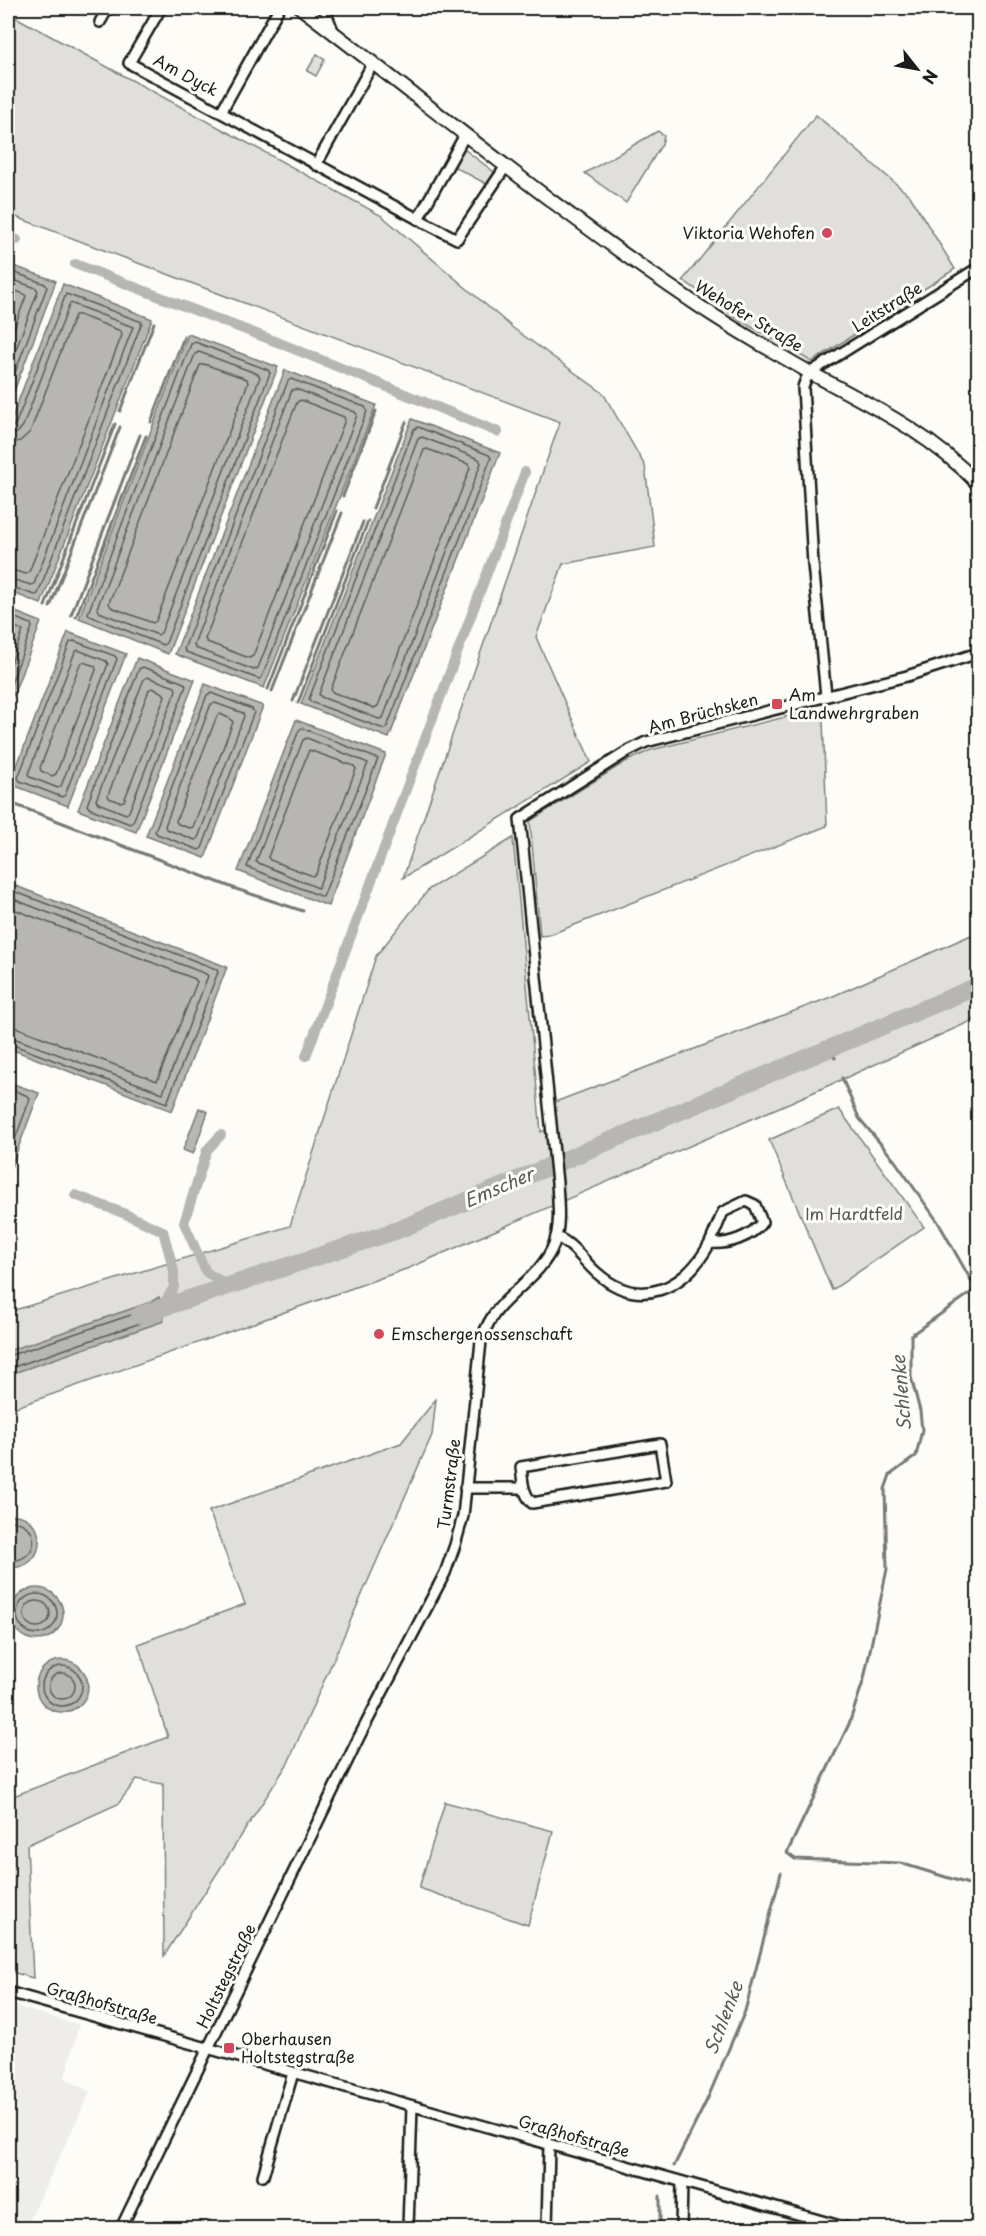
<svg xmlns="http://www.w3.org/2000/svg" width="986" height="2236" font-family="'Playpen Sans',sans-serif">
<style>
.built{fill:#eeede9}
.green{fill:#e0dfdb;stroke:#7e7e7c;stroke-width:1.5}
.water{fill:#b7b6b2;stroke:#797876;stroke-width:1.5}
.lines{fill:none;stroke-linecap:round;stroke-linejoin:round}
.shore{stroke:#5a5a58;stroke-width:1.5}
.stream{stroke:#797876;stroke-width:3}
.canal{stroke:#b7b6b2;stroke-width:10}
.river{stroke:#b7b6b2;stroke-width:18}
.minor-casing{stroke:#1c1c1c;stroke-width:14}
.major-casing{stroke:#1c1c1c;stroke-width:16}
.minor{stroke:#fdfcf7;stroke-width:9}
.major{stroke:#fdfcf7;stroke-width:12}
.poi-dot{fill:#d1495b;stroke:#fdfcf7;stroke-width:2}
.labels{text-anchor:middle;stroke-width:6;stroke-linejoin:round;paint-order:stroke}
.street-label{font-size:16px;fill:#1c1c1c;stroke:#fdfcf7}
.poi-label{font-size:16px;fill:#1c1c1c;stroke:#fdfcf7;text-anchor:start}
.park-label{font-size:16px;fill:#575655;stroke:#fdfcf7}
.water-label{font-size:18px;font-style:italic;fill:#5a5a58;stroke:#fdfcf7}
</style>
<rect width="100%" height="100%" fill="#fdfcf7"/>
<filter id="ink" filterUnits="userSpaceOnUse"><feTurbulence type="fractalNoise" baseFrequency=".0167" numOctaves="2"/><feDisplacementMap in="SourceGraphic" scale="12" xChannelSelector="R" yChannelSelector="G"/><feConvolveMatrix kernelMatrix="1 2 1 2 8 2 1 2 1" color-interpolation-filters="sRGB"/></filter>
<g filter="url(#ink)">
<!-- built -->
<polygon class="built" points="8,2004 79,2025 65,2078 90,2092 26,2228 8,2226"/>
<!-- green -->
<g class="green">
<polygon points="8,13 382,216 513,328 603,393 645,466 655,547 563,564 536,637 591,762 403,878 560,422 8,214"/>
<polygon points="317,54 325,59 316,76 307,71"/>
<polygon points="816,115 910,196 955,269 812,362 736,318 683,280"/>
<polygon points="658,131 664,136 662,144 626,203 585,173"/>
<polygon points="464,149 498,175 490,186 453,166"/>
<polygon points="818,709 823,720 827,826 549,935 540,936 530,821 625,762 651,750"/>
<polygon points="513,838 541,1132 557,1126 555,1102 831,997 978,932 978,1018 814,1092 409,1268 8,1410 8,1312 290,1226 376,956 429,889"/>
<polygon points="839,1109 924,1227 832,1290 769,1140"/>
<polygon points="436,1399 432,1435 288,1763 164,1956 163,1784 137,1779 118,1804 27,1845 33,1978 8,1971 8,1798 168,1737 138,1644 245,1604 209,1511 401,1443"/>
<polygon points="445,1802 553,1831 528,1925 419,1888"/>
</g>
<!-- water -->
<g class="water">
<polygon points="8,264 56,281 8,407"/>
<polygon points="63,284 152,319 41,604 8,591 8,428"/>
<polygon points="188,334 278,367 168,654 79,618"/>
<polygon points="285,370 376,405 264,688 175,654"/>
<polygon points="412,419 500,453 389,738 301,704"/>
<polygon points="8,609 41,622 8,709"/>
<polygon points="68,632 126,654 68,806 10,784"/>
<polygon points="137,658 195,680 136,832 78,810"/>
<polygon points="205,684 263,706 205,858 146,836"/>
<polygon points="296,720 386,754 328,906 238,871"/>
<polygon points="8,883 227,967 172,1111 8,1048"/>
<polygon points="8,1082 39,1093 8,1175"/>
<polygon points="199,1108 208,1112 193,1154 183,1150"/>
<polygon points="159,1297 164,1321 8,1375 8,1351 151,1302"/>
<path d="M8,1515C50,1511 49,1572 8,1567Z"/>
<circle cx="37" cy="1614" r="26"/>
<circle cx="62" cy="1686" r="26"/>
<path d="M8,1694C15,1706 16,1717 8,1729Z"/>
</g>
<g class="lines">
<!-- shore -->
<g class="shore">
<polyline points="8,270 45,284 47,287 8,391"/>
<polyline points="8,278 36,288 38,291 8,370"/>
<polyline points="8,288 24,294 26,296 8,345"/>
<polygon points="195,342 268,370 270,373 166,643 163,645 90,616 88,613 191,344"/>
<polygon points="199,352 258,374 260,377 161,633 158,635 99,612 97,608 195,354"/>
<polygon points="204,364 247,379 248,383 156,621 153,623 111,607 109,603 200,365"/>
<polygon points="291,379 365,407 367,411 262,677 259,679 186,652 184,649 288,381"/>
<polygon points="296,389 355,412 357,415 258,668 254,670 195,648 194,644 292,390"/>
<polygon points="301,400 344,417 345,420 253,656 249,658 207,642 205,639 297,402"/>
<polyline points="8,427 12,427 16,423 66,294 142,322 38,594 35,595 8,586"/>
<polygon points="418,427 489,455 491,458 387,727 384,729 311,702 309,699 414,429"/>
<polyline points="8,435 17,433 23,426 70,303 133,327 34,584 31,585 8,578"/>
<polygon points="422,437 479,459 481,463 383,718 379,719 321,697 319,694 418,439"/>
<polyline points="8,444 20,441 30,432 75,315 79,315 121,331 122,335 29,572 26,574 8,569"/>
<polygon points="427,449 468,464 470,468 378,706 374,708 332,692 331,689 424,450"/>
<polyline points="8,615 31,624 32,627 8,692"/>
<polyline points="8,623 23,631 8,671"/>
<polygon points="74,641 115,656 117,659 65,795 62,797 20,781 18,778 70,642"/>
<polygon points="78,650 106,661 108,664 61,786 58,788 30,777 28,774 75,652"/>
<polygon points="83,662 95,666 96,670 56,774 52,776 41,771 40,768 80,664"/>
<polygon points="143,667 184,683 186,686 133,822 130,824 89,808 87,805 139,669"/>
<polygon points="147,677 175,687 176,690 129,812 126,814 98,803 96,800 144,679"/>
<polygon points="152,688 163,693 165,696 124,801 120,802 109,798 108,795 149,690"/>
<polygon points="211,693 252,709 254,712 202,848 199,850 157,834 155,831 207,695"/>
<polygon points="215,703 243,713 244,716 198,838 195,840 166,829 165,826 211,704"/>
<polygon points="220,714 231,719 233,722 193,827 189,828 178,824 176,821 217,716"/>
<polygon points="302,728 378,759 323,897 247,867 299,730"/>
<polygon points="307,738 368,763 318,888 256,862 303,740"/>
<polygon points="309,750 354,766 356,769 316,874 313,876 270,860 268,857"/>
<polyline points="8,889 216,969 218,972 167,1103 8,1043"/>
<polyline points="8,897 206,974 208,976 163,1093 8,1036"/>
<polyline points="8,907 195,979 197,982 157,1081 18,1028 8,1027"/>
<polyline points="8,1088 28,1096 30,1099 8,1158"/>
<polyline points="8,1356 152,1308 156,1310 157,1315 155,1318 8,1369"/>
<path d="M8,1521C42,1520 42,1562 8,1561"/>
<circle cx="37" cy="1614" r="20"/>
<circle cx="37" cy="1614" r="13"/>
<circle cx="62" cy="1686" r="20"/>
<circle cx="62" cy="1686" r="13"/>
</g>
<!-- stream -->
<g class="stream">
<polyline points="120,411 154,323"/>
<polyline points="151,422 184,337"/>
<polyline points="343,496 376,411"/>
<polyline points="373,508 406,422"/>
<polyline points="45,606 115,424"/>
<polyline points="50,607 120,427"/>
<polyline points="71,615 140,435"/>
<polyline points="76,617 146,436"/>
<polyline points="268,689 337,511"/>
<polyline points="272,691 342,513"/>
<polyline points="293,701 363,522"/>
<polyline points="298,703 368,521"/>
<polyline points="8,802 236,889 303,911"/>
<polyline points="831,1048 835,1058"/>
<polyline points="842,1078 859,1118 895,1161 938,1222 976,1289 911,1335 911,1377 920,1411 922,1430 916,1456 890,1475 885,1489 887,1569 864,1679 849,1724 787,1853 795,1859 900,1863 975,1886"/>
<polyline points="674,2166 707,2100 745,2011 781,1873"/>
<polyline points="660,2228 660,2196"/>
</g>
<!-- canal -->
<g class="canal">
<polyline points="8,236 17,240"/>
<polyline points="75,264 277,342 498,432"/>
<polyline points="306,1056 525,472"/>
<polyline points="221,1135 207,1150 184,1223 206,1272 227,1285"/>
<polyline points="75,1195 123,1213 163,1231 174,1271 174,1287 162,1307"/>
</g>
<!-- river -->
<polyline class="river" points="140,1315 398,1230 978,986"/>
<defs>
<g id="minor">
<polyline points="161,8 129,63 418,219 465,135"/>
<polyline points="324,8 334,33"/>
<polyline points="100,22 108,8"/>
<polyline points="221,112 279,8"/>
<polyline points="316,165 373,63"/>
<polyline points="418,219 457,239 506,166"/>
<polyline points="826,696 813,564 803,387 806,379 811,372 978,268"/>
<path d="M556,1237C573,1243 583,1261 597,1273C640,1311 685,1289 710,1243C727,1245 752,1237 762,1222L755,1205L746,1201L723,1212L710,1243"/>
<path d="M660,1444L666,1481L532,1503C522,1492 523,1481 521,1467Z"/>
<polyline points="465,1488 523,1488"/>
<polyline points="8,1992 847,2228"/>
<polyline points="263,2176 293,2073"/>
<path d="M121,2228L359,1737L445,1573L455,1545L463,1516L481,1341C485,1329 490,1318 499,1308C517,1287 544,1271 554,1244C561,1225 558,1203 557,1183L520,819L628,751L646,742L907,676L978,653"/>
<polyline points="408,2228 412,2106"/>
<polyline points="547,2228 549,2145"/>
<polyline points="681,2228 682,2183"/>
</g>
<path id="major" d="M301,8C431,106 557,211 693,302C730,327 770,350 809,372C870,405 930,433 978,484"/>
</defs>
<!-- minor casing -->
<use href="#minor" class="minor-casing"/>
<!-- major casing -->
<use href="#major" class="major-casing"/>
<!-- minor -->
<use href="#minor" class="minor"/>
<!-- major -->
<use href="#major" class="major"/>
</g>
</g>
<!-- markers -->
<g class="poi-dot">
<circle cx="827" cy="233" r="6"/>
<rect x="771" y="698" width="12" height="12" rx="3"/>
<circle cx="379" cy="1334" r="6"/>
<rect x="223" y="2042" width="12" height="12" rx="3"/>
</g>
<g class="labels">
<!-- street labels -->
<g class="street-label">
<text transform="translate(186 75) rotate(28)" y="6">Am Dyck</text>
<text transform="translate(887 307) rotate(-32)" y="6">Leitstraße</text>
<text transform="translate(749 316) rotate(31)" y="6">Wehofer Straße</text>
<text transform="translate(703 713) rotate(-15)" y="6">Am Brüchsken</text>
<text transform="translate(449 1484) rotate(-83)" y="6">Turmstraße</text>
<text transform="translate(226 1976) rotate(-64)" y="6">Holtstegstraße</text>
<text transform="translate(102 2003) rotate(16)" y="6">Graßhofstraße</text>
<text transform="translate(574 2136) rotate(16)" y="6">Graßhofstraße</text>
</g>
<!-- poi labels -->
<g class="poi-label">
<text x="815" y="239" text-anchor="end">Viktoria Wehofen</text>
<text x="789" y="701">Am<tspan x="789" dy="18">Landwehrgraben</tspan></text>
<text x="391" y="1340">Emschergenossenschaft</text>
<text x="241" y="2045">Oberhausen<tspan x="241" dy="18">Holtstegstraße</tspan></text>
</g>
<!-- park labels -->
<g class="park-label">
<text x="854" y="1220">Im Hardtfeld</text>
</g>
<!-- water labels -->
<g class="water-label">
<text transform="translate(499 1188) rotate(-23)" y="6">Emscher</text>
<text transform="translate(902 1393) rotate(-95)" y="6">Schlenke</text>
<text transform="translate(724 2018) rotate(-69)" y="6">Schlenke</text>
</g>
</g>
<!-- margin -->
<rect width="986" height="2236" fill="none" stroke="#fdfcf7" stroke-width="30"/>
<rect x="15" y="15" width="956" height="2206" fill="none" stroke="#1c1c1c" stroke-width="2" filter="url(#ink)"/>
<!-- north arrow -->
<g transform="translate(917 69) rotate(121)" stroke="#fdfcf7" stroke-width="4.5" paint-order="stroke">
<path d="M0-4.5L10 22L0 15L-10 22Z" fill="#1c1c1c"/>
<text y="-9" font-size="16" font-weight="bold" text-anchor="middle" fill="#1c1c1c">N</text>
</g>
</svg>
